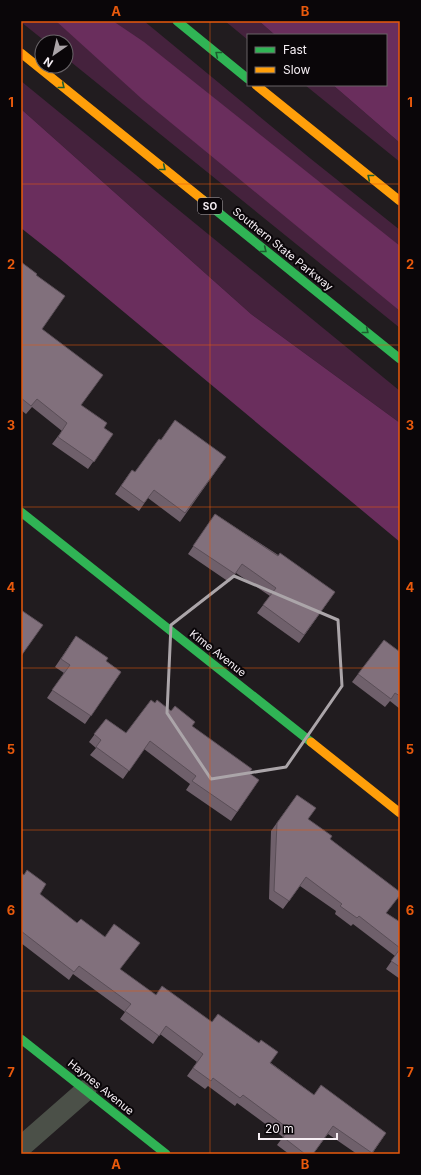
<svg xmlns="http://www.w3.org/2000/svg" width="421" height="1175" font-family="Inter,sans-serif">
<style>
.green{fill:#45223d}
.forest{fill:#6a2e5d}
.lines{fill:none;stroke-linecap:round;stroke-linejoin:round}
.street{stroke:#4b5048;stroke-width:21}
.fast{stroke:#30b455;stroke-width:9}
.slow{stroke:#ff9f0a;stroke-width:9}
.wall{fill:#6f606b}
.building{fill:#81707c;stroke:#5a4e57}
.oneway{stroke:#1d5d2f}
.marked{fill:none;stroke:#aba5a9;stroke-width:3;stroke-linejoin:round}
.grid{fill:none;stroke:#e8590c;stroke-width:1;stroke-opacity:0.55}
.labels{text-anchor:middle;stroke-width:4;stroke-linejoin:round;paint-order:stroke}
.shield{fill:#0a0609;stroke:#afa9ae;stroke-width:1}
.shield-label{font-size:10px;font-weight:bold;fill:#f6eff4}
.street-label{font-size:11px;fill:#f6eff4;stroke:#0a0609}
.neatline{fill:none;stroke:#e8590c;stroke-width:1.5}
.grid-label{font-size:13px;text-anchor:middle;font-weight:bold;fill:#e8590c}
</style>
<rect width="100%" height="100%" fill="#211c1f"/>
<!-- green -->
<g class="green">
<polygon points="21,21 144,21 311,159 400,230 400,328 66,58 66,42 46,42 21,22"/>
<polygon points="225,21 259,21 275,35 248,35 248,40"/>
<polygon points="21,81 400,391 400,423 251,314 21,109"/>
<polygon points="305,85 333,85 400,143 400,162"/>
</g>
<!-- forest -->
<g class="forest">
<polygon points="56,21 113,21 144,42 400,246 400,311 142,99"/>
<polygon points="259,21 400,21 400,143 333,85 386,85 386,35 275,35"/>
<polygon points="21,109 251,314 400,423 400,542 59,258 21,228"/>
</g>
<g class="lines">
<!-- street -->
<polyline class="street" points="21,1147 86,1090"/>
<!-- fast -->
<g class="fast">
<polyline points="177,21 248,79"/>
<polyline points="203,200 400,359"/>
<polyline points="21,512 311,742"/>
<polyline points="21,1039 166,1154"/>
</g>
<!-- slow -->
<g class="slow">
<polyline points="21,53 203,200"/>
<polyline points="256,85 400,201"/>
<polyline points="311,742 400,813"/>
</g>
</g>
<!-- wall -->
<g class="wall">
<polygon points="21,262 36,275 42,329 81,405 104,428 113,434 88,469 52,444 62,431 32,407 26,414 21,410"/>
<polygon points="161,440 226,457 180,522 148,498 139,511 115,494 132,470 135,472"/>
<polygon points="215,514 335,592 299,643 257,613 270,596 236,573 229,582 188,554"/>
<polygon points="76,636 106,661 121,672 85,724 47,698 64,673 55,667"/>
<polygon points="400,652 400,709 390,701 385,707 352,682 358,674"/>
<polygon points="155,703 171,711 192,726 249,773 259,780 231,821 186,790 190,784 144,749 123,779 90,755 96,748 89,742 106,719 126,733"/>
<polygon points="297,795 308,819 330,839 400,895 386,913 400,922 400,979 386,969 395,956 353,924 351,926 335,914 336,911 300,886 283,909 269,899 271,831"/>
<polygon points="21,873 40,894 120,970 156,995 212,1022 271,1063 314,1095 386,1133 372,1154 357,1154 328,1134 313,1154 289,1154 277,1145 283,1137 237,1103 235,1106 208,1086 205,1089 187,1076 197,1062 160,1034 153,1044 120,1019 125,1012 73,974 69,980 21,943"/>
</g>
<!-- building -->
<g class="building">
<polygon points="21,262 37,274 36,275 65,296 42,329 103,375 81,405 107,423 104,428 113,434 94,462 58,437 67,423 37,399 31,406 21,398"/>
<polygon points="175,420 226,457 185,513 154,490 144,503 121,486 132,470 135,472 159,439 161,440"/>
<polygon points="215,514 278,556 280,553 335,592 304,635 263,605 276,588 242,564 235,574 193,546"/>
<polygon points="21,610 43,625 21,656"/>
<polygon points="76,636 108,658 106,661 121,672 91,716 52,690 70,665 61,659"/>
<polygon points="384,640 400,652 400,696 395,693 391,699 358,674"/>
<polygon points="151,700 155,703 157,700 171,711 175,706 195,722 192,726 252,769 249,773 259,780 237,812 192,781 196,776 150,741 129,771 96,747 101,740 94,734 106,719 126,733"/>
<polygon points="297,795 316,808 308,819 332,836 330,839 400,892 400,895 386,913 400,922 400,948 359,916 357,918 340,906 342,904 306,877 289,901 274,891 277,823"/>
<polygon points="27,870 46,884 40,894 77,923 81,919 105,937 114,924 140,943 120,969 156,995 162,986 212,1022 218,1014 259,1043 261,1040 278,1052 270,1063 314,1095 321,1085 386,1133 372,1153 333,1126 313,1154 305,1154 283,1137 289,1129 243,1095 240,1098 213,1078 211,1081 193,1068 203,1054 166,1026 159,1036 125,1011 131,1004 79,966 74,972 21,931 21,873 24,875"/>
<polygon points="400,949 400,967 391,961"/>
</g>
<!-- one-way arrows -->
<defs><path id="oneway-chevron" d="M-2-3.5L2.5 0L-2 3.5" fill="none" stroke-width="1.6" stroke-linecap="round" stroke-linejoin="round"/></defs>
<g class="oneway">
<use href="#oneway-chevron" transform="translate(218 54) rotate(-141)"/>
<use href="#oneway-chevron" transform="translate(62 86) rotate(39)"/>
<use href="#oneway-chevron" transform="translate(163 168) rotate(39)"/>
<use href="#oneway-chevron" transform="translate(370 177) rotate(-141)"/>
<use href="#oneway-chevron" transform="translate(264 250) rotate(39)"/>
<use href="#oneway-chevron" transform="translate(366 331) rotate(39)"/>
</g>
<!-- marked area -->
<path class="marked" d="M234,576L338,620L342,686L286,767L211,779L167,713L171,625Z"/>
<!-- grid -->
<path class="grid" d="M210,21V1154M21,184H400M21,345H400M21,507H400M21,668H400M21,830H400M21,991H400"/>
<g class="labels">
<!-- shield labels -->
<rect class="shield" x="198" y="198" width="24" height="16" rx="3"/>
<g class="shield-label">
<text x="210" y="210">SO</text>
</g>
<!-- street labels -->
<g class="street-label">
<text transform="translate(283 249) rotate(39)" y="4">Southern State Parkway</text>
<text transform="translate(218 653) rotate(38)" y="4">Kime Avenue</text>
<text transform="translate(101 1087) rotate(39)" y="4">Haynes Avenue</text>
</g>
</g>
<!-- border -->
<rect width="421" height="1175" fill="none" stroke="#0a0609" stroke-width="44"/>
<!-- legend -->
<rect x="247" y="34" width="140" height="52" fill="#0a0609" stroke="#686367"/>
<rect x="255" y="47" width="20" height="6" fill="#30b455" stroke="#686367"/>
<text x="283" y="54" font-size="12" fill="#f6eff4">Fast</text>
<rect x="255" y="67" width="20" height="6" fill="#ff9f0a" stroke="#686367"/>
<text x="283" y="74" font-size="12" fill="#f6eff4">Slow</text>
<!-- north arrow -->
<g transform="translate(54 54) rotate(214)"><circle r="19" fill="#0a0609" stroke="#686367"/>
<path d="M0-3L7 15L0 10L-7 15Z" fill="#aba5a9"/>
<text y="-6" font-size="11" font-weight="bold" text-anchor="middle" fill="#f6eff4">N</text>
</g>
<!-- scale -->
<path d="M259 1133v6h78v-6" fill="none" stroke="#f6eff4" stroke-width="2"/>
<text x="265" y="1133" font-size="12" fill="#f6eff4" stroke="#0a0609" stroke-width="3" paint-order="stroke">20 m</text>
<rect x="22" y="22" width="377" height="1131" class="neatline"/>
<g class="grid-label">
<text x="116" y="16">A</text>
<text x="305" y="16">B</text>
<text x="11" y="107">1</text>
<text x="410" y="107">1</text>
<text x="11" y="269">2</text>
<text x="410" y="269">2</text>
<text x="11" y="430">3</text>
<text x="410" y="430">3</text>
<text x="11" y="592">4</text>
<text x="410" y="592">4</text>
<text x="11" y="754">5</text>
<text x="410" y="754">5</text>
<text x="11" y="915">6</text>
<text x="410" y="915">6</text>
<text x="11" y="1077">7</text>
<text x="410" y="1077">7</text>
<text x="116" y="1169">A</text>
<text x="305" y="1169">B</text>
</g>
</svg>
